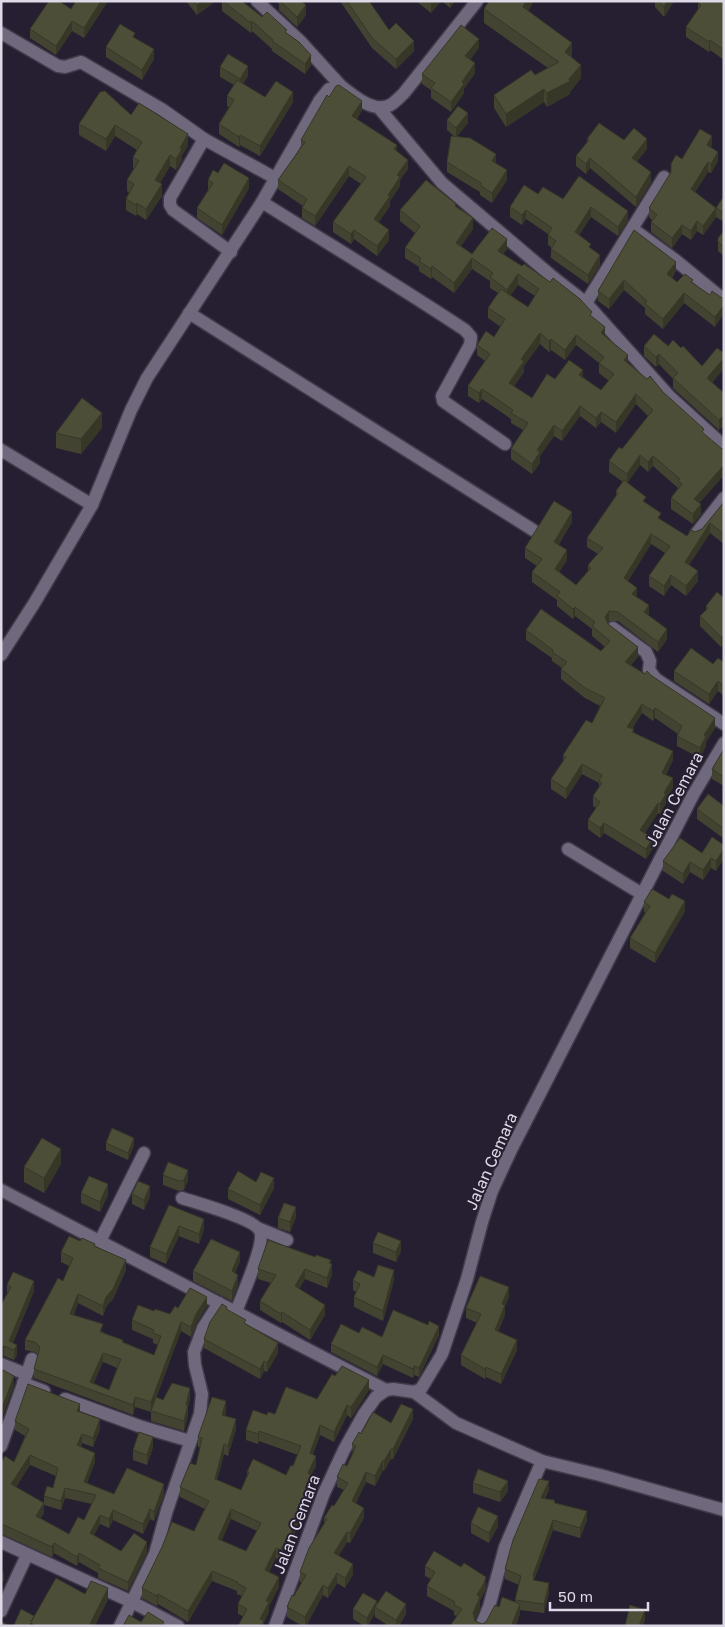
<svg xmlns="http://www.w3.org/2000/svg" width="725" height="1627" font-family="'Golos Text',sans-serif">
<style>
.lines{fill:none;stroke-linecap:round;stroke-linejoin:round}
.minor-casing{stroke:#413a49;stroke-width:15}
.minor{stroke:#70687d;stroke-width:12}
.wall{fill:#424330;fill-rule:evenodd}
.shaded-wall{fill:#363727}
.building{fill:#4d4e38;stroke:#363727;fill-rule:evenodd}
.labels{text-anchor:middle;stroke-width:4;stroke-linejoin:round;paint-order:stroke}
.street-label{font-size:16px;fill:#ded9e6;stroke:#261f31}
</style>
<rect width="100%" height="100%" fill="#261f31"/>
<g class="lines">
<defs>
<g id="minor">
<polyline points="257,1 301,42 341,86"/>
<polyline points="1,33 58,66 65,67 81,62 163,110 204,139 275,178"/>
<polyline points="379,108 442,183 554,278 586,303 669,396 724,446"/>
<polyline points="204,139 170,198 170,205 173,210 231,252"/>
<path d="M262,202C330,245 399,286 465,330L471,337L470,345L442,396L443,401L505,444"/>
<polyline points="633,229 674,259 724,300"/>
<polyline points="586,303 664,177"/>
<polyline points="189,313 533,530"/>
<polyline points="1,450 92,505"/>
<polyline points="696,534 724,498"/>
<polyline points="613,628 646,652 650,661 649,670 656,679 724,724"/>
<path d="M1,655L35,602L92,505L131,410L147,378L262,202L320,100L329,89L341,86C354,96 375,115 392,104C396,101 400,97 404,93L477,1"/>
<polyline points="568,849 642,894"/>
<polyline points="1,1190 386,1390"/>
<path d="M182,1198C197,1203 255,1219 260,1231C266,1244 241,1297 236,1312"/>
<polyline points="260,1229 287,1240"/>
<polyline points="100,1241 144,1153"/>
<polyline points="1,1364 26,1374"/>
<polyline points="23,1383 44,1391"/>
<polyline points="414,1392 456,1423 542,1461 600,1475 724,1510"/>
<polyline points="65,1399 139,1426 190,1441"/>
<polyline points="1,1446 32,1359"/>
<polyline points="1,1542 132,1602 178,1626"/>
<polyline points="1,1611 27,1555"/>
<polyline points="120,1626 155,1554 167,1510 200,1414 202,1394 195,1365 194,1352 203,1328 219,1303"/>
<polyline points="275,1626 324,1493 344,1450 364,1414 376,1397 386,1390 393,1389 414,1392 421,1389 442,1354 467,1279 482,1222 492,1191 511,1150 693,795 724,743"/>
<polyline points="481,1626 489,1607 505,1547 542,1461"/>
</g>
</defs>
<!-- minor casing -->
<use href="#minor" class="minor-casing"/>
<!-- minor -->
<use href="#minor" class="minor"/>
</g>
<!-- wall -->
<g class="wall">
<polygon points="76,1 108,1 84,38 72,31 56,55 30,38 30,29 71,9"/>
<polygon points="186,1 213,1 213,3 197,15"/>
<polygon points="222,1 242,1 262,17 287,33 311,65 305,74 272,51 272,49 252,31 251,33 222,11"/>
<polygon points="275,1 301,1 306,15 297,27 279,10 279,4"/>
<polygon points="340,1 369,1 389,30 414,51 396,69 372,48"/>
<polygon points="416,1 441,1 431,13"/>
<polygon points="442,1 455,1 450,8"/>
<polygon points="655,1 674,1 664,17 655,7"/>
<polygon points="724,1 724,60 710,50 709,52 686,37 686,27 698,10 698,3"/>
<polygon points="484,9 528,11 572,57 581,78 570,92 570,94 547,107 544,102 506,127 494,108 494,95 548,68 484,23"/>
<polygon points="135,38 154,59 142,80 106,57 106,47"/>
<polygon points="479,48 470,60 475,73 464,89 464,93 451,112 431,98 431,90 422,84 422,74"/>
<polygon points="220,67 248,76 243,84 265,97 293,102 260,156 240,145 239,147 219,134 219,124 229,107 227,106 227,96 234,85 220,77"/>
<polygon points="362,110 357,119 397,152 408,169 400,180 400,186 390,201 390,206 378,223 389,240 377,256 354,239 351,244 333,232 333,222 361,184 349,176 315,226 302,218 302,208 303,206 278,189 278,180 301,147 301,140"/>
<polygon points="131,115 188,146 182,155 182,160 176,170 170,166 160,183 162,196 146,220 137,214 136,216 126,210 126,199 129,193 127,191 127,180 134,169 133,168 133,157 137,150 115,136 106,151 79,135 79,124"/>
<polygon points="447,120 468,123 457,136 496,163 507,180 492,203 480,195 480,192 447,172 447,162 454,136 447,130"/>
<polygon points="587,139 624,140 647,149 637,161 651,182 636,207 590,168 586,174 576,166 576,156 587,142"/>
<polygon points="712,145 711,147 718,161 711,173 708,172 695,192 716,208 724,196 724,222 716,217 703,235 697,231 691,240 682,234 672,248 651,232 651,222 652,220 649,217 649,208 682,159"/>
<polygon points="218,173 249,188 222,235 197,218 197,208 208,190 208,180"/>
<polygon points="579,176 628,220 618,236 591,217 579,235 591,249 600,265 588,284 551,258 551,247 548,245 548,234 526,219 522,225 510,217 510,207 538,194 563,199"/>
<path d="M456,206L473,229L461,246L472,254L507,249L503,254L592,317L605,336L628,363L647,379L663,392L704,434L724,475L699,503L701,514L693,524L671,509V498L678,488L653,466L648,472L640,465L627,483L661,520L687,536L702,529L724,502V544L710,533L689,565L698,581L686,596L671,585L664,596L649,586V576L665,553L651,544L628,581L637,597L649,614L648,615L667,639L658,652L618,621H609L607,623L638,657L631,665L645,674L652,676L715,728L706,742V746L700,758L677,746V736L678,734L655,718L653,721L642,713L632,729L634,732L673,760L666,775L673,788L666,799V803L660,814L658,813L645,833L653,848L646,859L604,833L600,838L588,829V820L596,808L593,806V796L599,787V783L582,774L566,799L551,789V779L563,761V755L592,723L600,706L585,698L561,679V669L562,668L552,661V658L526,640V630L601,651L605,647L592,636V629L575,616L573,619L557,606V600L532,582V572L537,566L525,558V548L572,522L559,544L567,560L559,572L576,585L588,571V565L598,554L587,547V538L616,497V491L623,482L609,472V461L622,449L648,416L636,404L616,433L601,422L596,428L580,416L562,441L554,436L540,456V463L532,474L511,459V449L523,430L511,423V419L482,399L479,403L468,396V386L485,361L477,355V345L494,337L501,327L488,318V308L498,293L490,288V281L472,269L454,293L432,277L431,279L419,271V267L405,258V248L415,233L400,221V210ZM518,285L535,296L528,307L510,296ZM540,344L549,352L551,350L565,360L576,345L599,363V373L609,381L601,390L583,377L555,379L532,398L514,386L524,372V366Z"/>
<polygon points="634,230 676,271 672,278 677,282 693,284 710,295 722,298 715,327 684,303 663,329 645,314 645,308 624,290 609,309 598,301 598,291"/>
<polygon points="724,231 724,256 718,251 718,238"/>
<polygon points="644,346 668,346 681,348 702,366 724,353 724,368 712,383 724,393 724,429 722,427 719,430 675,390 673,388 673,379 659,364 656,367 644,356"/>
<polygon points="102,428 81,454 56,448 56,433"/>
<polygon points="724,598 721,647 700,626 700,616 706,610 706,606"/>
<polygon points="724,662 724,696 718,691 709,704 674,681 674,671"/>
<polygon points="724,749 724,786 712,779 712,769"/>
<polygon points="724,806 724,837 723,838 697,819 697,809"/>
<polygon points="724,845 716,871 711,868 703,880 690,872 683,884 663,871 663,861 702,853"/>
<polygon points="644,902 685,911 655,963 630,948 630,938 645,913 644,912"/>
<polygon points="106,1143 134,1145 128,1160 106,1150"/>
<polygon points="61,1164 44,1193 24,1182 24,1167"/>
<polygon points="163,1175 188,1180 184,1190 179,1191 163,1185"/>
<polygon points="256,1182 274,1188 260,1215 228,1199 228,1189"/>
<polygon points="81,1193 108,1195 100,1212 81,1203"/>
<polygon points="132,1194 150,1196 144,1210 132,1204"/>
<polygon points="169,1205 204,1229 199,1244 179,1236 166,1264 150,1257 150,1247"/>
<polygon points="296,1217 290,1232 278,1228 278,1218"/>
<polygon points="373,1243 401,1251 396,1262 373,1253"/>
<path d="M95,1246L126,1270L113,1299L106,1307L103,1316L78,1303L74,1315L103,1332L123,1342L154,1355L158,1345L153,1343V1339L132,1330V1320L154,1311L170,1314L178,1308L207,1306L196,1324L191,1337L181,1331L156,1398L163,1400L190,1398L188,1407V1415L184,1431L151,1421V1411L152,1408L151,1412L135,1407L133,1415L34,1378V1369L38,1355L35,1352L25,1350V1340L63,1281L69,1266L61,1262V1252ZM103,1362L117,1368L109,1390L93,1383Z"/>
<polygon points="240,1261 235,1273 238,1284 232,1301 193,1281 193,1271"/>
<polygon points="331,1264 332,1274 327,1288 305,1279 299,1289 325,1315 310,1340 282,1322 281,1323 260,1310 260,1301 271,1283 258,1279 258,1269"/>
<polygon points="374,1277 394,1280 383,1321 354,1307 354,1297 356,1292 353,1290 353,1280"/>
<polygon points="7,1285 34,1291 13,1343 17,1355 14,1360 4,1356 1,1357 1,1305 7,1294"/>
<polygon points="509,1297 505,1306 505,1315 498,1331 517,1350 501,1384 486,1377 485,1379 461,1365 461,1355 477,1323 466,1318 466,1308"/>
<polygon points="227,1309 246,1324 278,1353 267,1372 264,1371 260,1379 204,1348 204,1339"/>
<polygon points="359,1333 382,1337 439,1335 419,1377 414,1375 413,1378 383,1364 377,1376 331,1352 331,1344"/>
<path d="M335,1376L369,1390L351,1418L347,1415L334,1442L320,1435L313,1454L316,1466L311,1475V1485L309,1490V1500L290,1545H288L281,1560L276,1558L269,1572L279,1587L269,1606V1612L264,1622V1626L238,1614V1604L242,1596L237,1594V1591L212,1581L188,1622L158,1604L157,1606L142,1598V1588L194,1531L205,1509L180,1497V1487L196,1465L200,1447H198V1437L226,1411L225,1416L236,1429L228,1456L224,1454L217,1480L241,1490L247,1476V1472L286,1475L293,1466L298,1455L259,1441L258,1444L246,1440V1430L267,1415L275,1414L317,1399ZM231,1519L257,1531L246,1551L221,1541Z"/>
<path d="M80,1413L100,1429L93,1447L82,1443L81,1446L95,1462L87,1483L114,1494H164L154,1521L150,1519L143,1534L113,1520L109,1528L100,1524L94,1535L121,1551L147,1552L128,1591L98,1578V1573L79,1562L77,1566L54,1553L52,1557L4,1535L1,1534V1462H14L25,1436L15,1430V1421ZM30,1465L56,1476L53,1488L44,1496V1505L61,1510L65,1498L92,1504L84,1520L69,1534L40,1518L44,1513L16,1487Z"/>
<polygon points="413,1419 393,1459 391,1459 384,1471 383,1470 375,1486 366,1482 356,1503 364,1518 350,1543 347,1542 339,1555 353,1574 345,1588 337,1583 328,1598 323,1595 306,1626 302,1626 287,1617 287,1607 302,1583 300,1582 300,1572 324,1524 324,1518 334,1506 344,1490 337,1487 337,1477 347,1466 353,1454 352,1444 361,1434 391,1423"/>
<polygon points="153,1447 147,1465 133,1460 133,1450"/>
<polygon points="473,1483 508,1491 500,1502 473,1493"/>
<polygon points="549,1490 545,1499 587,1520 580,1538 553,1530 534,1580 549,1592 544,1613 520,1610 520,1614 516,1625 450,1626 457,1616 454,1615 454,1611 427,1596 427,1586 431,1579 425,1576 425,1566 486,1587 484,1593 480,1600 480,1607 475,1620 475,1621 482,1624 486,1622 499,1607 515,1602 519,1585 505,1579 505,1569"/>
<polygon points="471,1523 498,1526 489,1543 471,1533"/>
<polygon points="377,1605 406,1614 400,1624 403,1626 389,1626 375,1617 375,1613 368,1626 364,1626 353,1619 353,1609"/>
</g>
<!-- shaded-wall -->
<g class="shaded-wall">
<polygon points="101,1 108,1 84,38 84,28"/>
<polygon points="202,1 213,1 213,3 197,15 197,5"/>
<polygon points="433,1 441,1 431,13 431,3"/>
<polygon points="450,1 455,1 450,8"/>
<polygon points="526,1 534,1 523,21 523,7"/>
<polygon points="667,1 674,1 664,17 664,7"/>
<polygon points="306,5 306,15 297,27 297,17"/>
<polygon points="72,21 72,31 56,55 56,46"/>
<polygon points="252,21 252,31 251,33 251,23"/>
<polygon points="479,39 479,48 465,66 465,56"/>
<polygon points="710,40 710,50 709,52 709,42"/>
<polygon points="414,41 414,51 396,69 396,59"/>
<polygon points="572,43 572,57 565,66 565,52"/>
<polygon points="154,49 154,59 142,80 142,70"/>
<polygon points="311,55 311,65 305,74 305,64"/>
<polygon points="475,63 475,73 464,89 464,93 451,112 451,102 462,82"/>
<polygon points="581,65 581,78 570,92 570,94 547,107 547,93"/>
<polygon points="248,66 248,76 240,89 240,79"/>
<polygon points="544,89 544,102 506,127 506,114"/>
<polygon points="293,92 293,102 260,156 260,146"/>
<polygon points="362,101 362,110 352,125 352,116"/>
<polygon points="468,113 468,123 456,138 456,128"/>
<polygon points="115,125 115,136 106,151 106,139"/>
<polygon points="188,134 188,146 182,155 182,160 176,170 176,159 180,148"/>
<polygon points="240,135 240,145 239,147 239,137"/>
<polygon points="712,136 712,145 707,155 707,145"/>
<polygon points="647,139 647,149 632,168 632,158"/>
<polygon points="397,145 397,154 394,149"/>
<polygon points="718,152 718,161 711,173 711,164"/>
<polygon points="496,154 496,164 492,161"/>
<polygon points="170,155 170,166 155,192 155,180"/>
<polygon points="590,158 590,168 586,174 586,164"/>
<polygon points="408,160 408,169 400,180 400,186 390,201 390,206 374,229 374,219 388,195 397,175"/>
<polygon points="708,162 708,172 691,199 691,189"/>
<polygon points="349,166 349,176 315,226 315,216"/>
<polygon points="507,170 507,180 492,203 492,193"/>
<polygon points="651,172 651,182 636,207 636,197"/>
<polygon points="249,178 249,188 222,235 222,225"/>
<polygon points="162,184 162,196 146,220 146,209"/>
<polygon points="137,203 137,214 136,216 136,205"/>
<polygon points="591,207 591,217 575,242 575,232"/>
<polygon points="716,208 716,217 703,235 703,226"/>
<polygon points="526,210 526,219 522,225 522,215"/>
<polygon points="628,211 628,220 618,236 618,227"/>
<polygon points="473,218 473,229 456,253 456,243"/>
<polygon points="697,221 697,231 691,240 691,231"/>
<polygon points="682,225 682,234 672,248 672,238"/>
<polygon points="354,230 354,239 351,244 351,234"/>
<polygon points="389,230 389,240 377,256 377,246"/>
<polygon points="507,239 507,249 498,261 498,251"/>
<polygon points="600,255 600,265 588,284 588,275"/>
<polygon points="472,258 472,269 454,293 454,283"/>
<polygon points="676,262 676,271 667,284 667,274"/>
<polygon points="432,266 432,277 431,279 431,269"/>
<polygon points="518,274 518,285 507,300 507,290"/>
<polygon points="624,280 624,290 609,309 609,299"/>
<polygon points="684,293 684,303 663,329 663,319"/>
<polygon points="724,305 724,314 715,327 715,317"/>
<polygon points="605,327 605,338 601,333"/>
<polygon points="540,333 540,344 524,366 524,372 509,393 509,383 521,359"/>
<polygon points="576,335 576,345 565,360 565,350"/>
<polygon points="551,339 551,350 549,352 549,341"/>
<polygon points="659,354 659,364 656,367 656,357"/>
<polygon points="628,355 628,365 624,360"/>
<polygon points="724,358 724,368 707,389 707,378"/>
<polygon points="583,370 583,380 579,375"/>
<polygon points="482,389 482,399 479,403 479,393"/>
<polygon points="636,394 636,404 616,433 616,422"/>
<polygon points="580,406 580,416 562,441 562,431"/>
<polygon points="601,412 601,422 596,428 596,418"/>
<polygon points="102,413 102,428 81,454 81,439"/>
<polygon points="722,417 722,427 719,430 719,420"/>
<polygon points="554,425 554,436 540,456 540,463 532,474 532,464 537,450"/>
<polygon points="640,455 640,465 627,484 627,474"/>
<polygon points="653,456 653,466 648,472 648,462"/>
<polygon points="724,465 724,475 694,509 694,499"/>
<polygon points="701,504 701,514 693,524 693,514"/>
<polygon points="572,512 572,522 554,551 554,542"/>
<polygon points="710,523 710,533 685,571 685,562"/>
<polygon points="651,534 651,544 624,587 624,578"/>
<polygon points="567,550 567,560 555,579 555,569"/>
<polygon points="698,571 698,581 686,596 686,586"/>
<polygon points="671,575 671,585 664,596 664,586"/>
<polygon points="637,588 637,598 632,594"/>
<polygon points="649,605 649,614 644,622 644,612"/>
<polygon points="575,607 575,616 573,619 573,609"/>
<polygon points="609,611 609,621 605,627 605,617"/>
<polygon points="667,629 667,639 658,652 658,642"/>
<polygon points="724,635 724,645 721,647 721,637"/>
<polygon points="638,647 638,657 625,672 625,662"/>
<polygon points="718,681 718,691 709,704 709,694"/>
<polygon points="642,704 642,713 627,736 627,727"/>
<polygon points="655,708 655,718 653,721 653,711"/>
<polygon points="715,718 715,728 706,742 706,746 700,758 700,748 704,735"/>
<polygon points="673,751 673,760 662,782 662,773"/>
<polygon points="582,764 582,774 566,799 566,789"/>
<polygon points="673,778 673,788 666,799 666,803 660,814 660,804 664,793"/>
<polygon points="658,803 658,813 640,840 640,830"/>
<polygon points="604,823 604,833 600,838 600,828"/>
<polygon points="653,838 653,848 646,859 646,849"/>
<polygon points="724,849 724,859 716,871 716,861"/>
<polygon points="711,858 711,868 703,880 703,870"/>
<polygon points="690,862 690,872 683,884 683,874"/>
<polygon points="685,901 685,911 655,963 655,953"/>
<polygon points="134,1138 134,1145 128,1160 128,1153"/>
<polygon points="61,1149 61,1164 44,1193 44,1178"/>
<polygon points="188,1170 188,1180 184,1190 184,1180"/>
<polygon points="274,1178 274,1188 260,1215 260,1205"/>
<polygon points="108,1184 108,1195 100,1212 100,1202"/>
<polygon points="150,1186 150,1196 144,1210 144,1200"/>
<polygon points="296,1207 296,1217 290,1232 290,1222"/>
<polygon points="204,1219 204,1229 199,1244 199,1234"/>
<polygon points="179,1226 179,1236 166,1264 166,1254"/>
<polygon points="401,1241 401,1251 396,1262 396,1252"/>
<polygon points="240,1252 240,1261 232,1281 232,1271"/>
<polygon points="126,1260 126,1270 113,1299 106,1307 103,1316 103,1306 106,1297"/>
<polygon points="331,1260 331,1267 332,1264 332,1274 327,1288 327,1278 329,1263"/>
<polygon points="305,1269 305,1279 295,1296 295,1286"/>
<polygon points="394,1270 394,1280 383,1321 383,1311"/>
<polygon points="238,1275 238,1284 232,1301 232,1291"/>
<polygon points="34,1281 34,1291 10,1349 9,1341"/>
<polygon points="509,1287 509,1297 505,1306 505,1315 495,1340 495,1330 502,1304"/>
<polygon points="78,1294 78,1303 70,1323 70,1314"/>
<polygon points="207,1297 207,1306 196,1324 191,1337 191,1327 196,1314"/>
<polygon points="325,1305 325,1315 310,1340 310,1330"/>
<polygon points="282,1312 282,1322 281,1323 281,1314"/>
<polygon points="181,1322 181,1331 151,1412 151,1402"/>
<polygon points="439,1326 439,1335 419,1377 419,1368"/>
<polygon points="517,1340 517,1350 501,1384 501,1374"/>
<polygon points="278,1343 278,1353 267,1372 267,1363"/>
<polygon points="17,1345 17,1355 14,1360 14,1350"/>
<polygon points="4,1346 4,1356 1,1357 1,1347"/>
<polygon points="103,1353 103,1362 91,1390 90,1382"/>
<polygon points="383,1355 383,1364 377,1376 377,1367"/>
<polygon points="264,1361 264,1371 260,1379 260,1369"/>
<polygon points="414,1366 414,1375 413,1378 413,1369"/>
<polygon points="486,1367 486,1377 485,1379 485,1369"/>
<polygon points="14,1376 14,1386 1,1421 1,1411"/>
<polygon points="369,1380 369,1390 351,1418 351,1407"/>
<polygon points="190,1388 190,1398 188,1407 188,1415 184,1431 184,1421 186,1405"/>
<polygon points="135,1397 135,1407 133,1415 133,1405"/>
<polygon points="226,1401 226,1411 222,1425 222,1415"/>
<polygon points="80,1404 80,1413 77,1411"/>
<polygon points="347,1405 347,1415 334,1442 334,1432"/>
<polygon points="413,1409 413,1419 393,1459 393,1449"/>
<polygon points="100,1419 100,1429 93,1447 93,1438"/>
<polygon points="236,1419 236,1429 228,1456 228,1446"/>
<polygon points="320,1425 320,1435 310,1463 310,1453"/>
<polygon points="259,1431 259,1441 258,1444 258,1434"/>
<polygon points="82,1434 82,1443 77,1454 77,1445"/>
<polygon points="153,1437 153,1447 147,1465 147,1455"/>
<polygon points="224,1444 224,1454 215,1489 215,1479"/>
<polygon points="391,1449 391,1459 384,1471 384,1461"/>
<polygon points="95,1453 95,1462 84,1491 84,1482"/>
<polygon points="30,1455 30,1465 11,1494 11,1484"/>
<polygon points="316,1456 316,1466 311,1475 311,1485 305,1498 305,1488 308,1473"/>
<polygon points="383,1460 383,1470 375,1486 375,1476"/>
<polygon points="366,1472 366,1482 352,1511 352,1501"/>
<polygon points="508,1481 508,1491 500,1502 500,1492"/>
<polygon points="549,1481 549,1490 541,1507 541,1498"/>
<polygon points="164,1484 164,1494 154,1521 154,1512"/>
<polygon points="65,1488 65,1498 61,1510 61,1501"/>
<polygon points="309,1490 309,1500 290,1545 290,1535"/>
<polygon points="44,1503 44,1513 36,1526 36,1516"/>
<polygon points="364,1508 364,1518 350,1543 350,1533"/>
<polygon points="150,1509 150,1519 143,1534 143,1524"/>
<polygon points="231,1509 231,1519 218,1550 218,1539"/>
<polygon points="113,1510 113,1520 109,1528 109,1519"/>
<polygon points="587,1511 587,1520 580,1538 580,1528"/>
<polygon points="100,1515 100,1524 90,1542 90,1533"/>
<polygon points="498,1516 498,1526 489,1543 489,1533"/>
<polygon points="553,1520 553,1530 534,1580 534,1585 533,1590 533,1575"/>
<polygon points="347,1532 347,1542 334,1563 334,1553"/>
<polygon points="288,1535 288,1545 281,1560 281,1550"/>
<polygon points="147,1542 147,1552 128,1591 128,1582"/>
<polygon points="54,1543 54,1553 52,1557 52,1547"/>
<polygon points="276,1548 276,1558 265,1580 265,1570"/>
<polygon points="79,1553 79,1562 77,1566 77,1557"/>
<polygon points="353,1564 353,1574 345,1588 345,1578"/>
<polygon points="4,1571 4,1581 1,1585 1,1575"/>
<polygon points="212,1571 212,1581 188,1622 188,1611"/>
<polygon points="337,1573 337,1583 328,1598 328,1588"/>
<polygon points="279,1577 279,1587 269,1606 269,1612 264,1622 264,1626 260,1626 260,1619 266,1601"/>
<polygon points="486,1577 486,1587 484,1593 480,1600 480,1607 473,1623 473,1613 477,1595"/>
<polygon points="549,1583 549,1592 544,1613 544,1604"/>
<polygon points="323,1585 323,1595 306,1626 305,1626 305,1617"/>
<polygon points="108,1588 108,1600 95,1626 89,1626"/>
<polygon points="158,1594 158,1604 157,1606 157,1596"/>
<polygon points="377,1601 377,1608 375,1607 375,1613 368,1626 367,1626 367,1618"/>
<polygon points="406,1604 406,1614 398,1626 396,1626 396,1620"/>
<polygon points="520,1604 520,1614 516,1626 512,1624"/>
<polygon points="645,1610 645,1620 643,1626 639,1626"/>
</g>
<!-- building -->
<g class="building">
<polygon points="49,1 59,1 71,9 76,1 101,1 84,28 72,21 56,46 30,29"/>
<polygon points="193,1 202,1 197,5"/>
<polygon points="223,1 242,1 262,17 267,12 287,30 285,32 299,42 311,55 305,64 272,41 273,40 252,21 251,23"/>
<polygon points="280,1 301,1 306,5 297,17"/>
<polygon points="347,1 369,1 389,30 396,23 414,41 396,59 372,38"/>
<polygon points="489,1 526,1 523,7 572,43 565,52 581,65 569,79 570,81 547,93 544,89 506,114 494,95 531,70 535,75 559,62 484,9"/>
<polygon points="659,1 667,1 664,7"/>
<polygon points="699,1 724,1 724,50 710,40 709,42 686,27 701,5 698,3"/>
<polygon points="120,24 135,33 133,37 154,49 142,70 106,47"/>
<polygon points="461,25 479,39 465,56 475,63 462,82 464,84 451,102 431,88 435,83 422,74"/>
<polygon points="228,54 248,66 240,79 220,67"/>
<polygon points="237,80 265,97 276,81 293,92 260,146 240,135 239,137 219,124 234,100 227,96"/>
<polygon points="339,85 362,101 352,116 397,145 394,149 408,160 397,175 400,177 388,195 390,196 374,219 389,230 377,246 354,230 351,234 333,222 366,177 349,166 315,216 302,208 307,199 278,180 305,142 301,140 327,95 329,97 336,86"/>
<polygon points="105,91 131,115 139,103 188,134 180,148 182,149 176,159 170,155 155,180 162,184 146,209 137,203 136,205 126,199 134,184 127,180 139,161 133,157 142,142 115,125 106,139 79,124 100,92"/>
<polygon points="458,106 468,113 456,128 447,120"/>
<polygon points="599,123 624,140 634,128 647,139 632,158 651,172 636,197 590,158 586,164 576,156 589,140 587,139"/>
<polygon points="700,129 712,136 707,145 718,152 711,164 708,162 691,189 716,208 703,226 697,221 691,231 682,225 672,238 651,222 657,215 649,208 671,172 671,164 676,155 682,159"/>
<polygon points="451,136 470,138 496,154 492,161 507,170 492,193 480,185 481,183 447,162"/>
<polygon points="224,163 249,178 222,225 197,208 213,183 208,180 213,170 218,173"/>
<polygon points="579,176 628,211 618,227 591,207 575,232 591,244 589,247 600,255 588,275 551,249 556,241 548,235 552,228 526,210 522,215 510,207 524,185 538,194 543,187 563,199"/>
<path d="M426,180L456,204L455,206L473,218L456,243L472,254L492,228L507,239L498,251L522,266L524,264L550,282L553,278L580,299L592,312L590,315L605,327L601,333L628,355L624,360L647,379L650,376L663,392L704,429L702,432L722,449L724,447V465L694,499L701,504L693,514L671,498L682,484L678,481L680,479L653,456L648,462L640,455L627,474L609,461L619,447L622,449L653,410L636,394L616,422L601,412L596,418L580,406L562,431L554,425L537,450L540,452L532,464L511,449L528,423L511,413L513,410L482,389L479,393L468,386L490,354L477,345L486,331L494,337L505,319L488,308L501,289L528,307L539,289L518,274L507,290L490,277L493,273L472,258L454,283L432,266L431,269L419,261L421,258L405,248L420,226L400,210ZM540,333L549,341L551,339L565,350L576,335L604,357L599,363L614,374L601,390L579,375L583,370L569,360L555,379L547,374L532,398L509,383L524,361L521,359Z"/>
<polygon points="724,196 724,213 716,208"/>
<polygon points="634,230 676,262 667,274 677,282 685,274 693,280 691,282 710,295 712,291 722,298 724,298 724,305 715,317 684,293 663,319 645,304 647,301 624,280 609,299 598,291"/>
<polygon points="724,231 724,247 718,242 718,238"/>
<polygon points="654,334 668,346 673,340 681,348 683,346 702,366 717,348 724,353 724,358 707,378 724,393 724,418 722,417 719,420 675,380 673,378 678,373 659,354 656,357 644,346"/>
<polygon points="82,398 102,413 81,439 56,433"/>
<polygon points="624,480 646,497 643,501 661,513 658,518 687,536 691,530 695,532 702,529 724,502 724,534 710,523 685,562 698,571 686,586 671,575 664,586 649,576 670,546 651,534 624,578 637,588 632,594 649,605 644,612 667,629 658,642 618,612 609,611 605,617 608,624 638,647 625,662 645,674 647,671 652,676 715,718 704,735 706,736 700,748 677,736 682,726 655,708 653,711 642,704 627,727 634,729 632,732 673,751 662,773 673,778 664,793 666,794 660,804 658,803 640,830 653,838 646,849 604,823 600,828 588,820 600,802 593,796 602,783 599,781 602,775 582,764 566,789 551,779 566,757 563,755 586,720 592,723 605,698 585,688 561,669 567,662 552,652 553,650 526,630 541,609 601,651 610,641 592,626 595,622 575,607 573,609 557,596 560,592 532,572 542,559 525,548 554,501 572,512 554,542 567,550 555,569 576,585 591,568 588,565 603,548 587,538 618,493 616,491"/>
<polygon points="717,592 724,598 724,635 721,637 700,616 708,608 706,606"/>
<polygon points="691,648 713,664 718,658 724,662 724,686 718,681 709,694 674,671"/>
<polygon points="724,749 724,777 712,769"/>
<polygon points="708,794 724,806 723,828 697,809"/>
<polygon points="712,837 724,845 724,849 716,861 711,858 703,870 690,862 683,874 663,861 680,838 702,853"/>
<polygon points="652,889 669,899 672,894 685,901 655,953 630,938 650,906 644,902"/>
<polygon points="112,1128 134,1138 128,1153 106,1143"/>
<polygon points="42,1138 61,1149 44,1178 24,1167"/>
<polygon points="168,1162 188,1170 184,1180 179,1181 163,1175"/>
<polygon points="238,1171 256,1182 261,1172 274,1178 260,1205 228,1189"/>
<polygon points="89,1176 108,1184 100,1202 81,1193"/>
<polygon points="138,1181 150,1186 144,1200 132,1194"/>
<polygon points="284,1203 296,1207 290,1222 278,1218"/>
<polygon points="169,1205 204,1219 199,1234 179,1226 166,1254 150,1247"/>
<polygon points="378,1232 401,1241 396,1252 373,1243"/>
<path d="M69,1236L80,1241L82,1238L95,1244L94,1246L126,1260L113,1289L106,1297L103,1306L78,1294L70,1314L103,1324L100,1332L123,1340L122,1342L154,1355L161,1336L153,1333L154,1330L132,1320L138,1305L154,1311L155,1309L170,1314L175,1306L178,1308L190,1288L207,1297L196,1314L191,1327L181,1322L151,1402L135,1397L133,1405L34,1369L40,1347L35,1342L25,1340L58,1278L63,1281L73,1258L61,1252ZM103,1353L121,1359L109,1390L90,1382Z"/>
<polygon points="211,1239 240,1252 232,1271 238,1275 232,1291 193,1271"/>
<polygon points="268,1240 315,1257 316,1255 331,1260 329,1263 332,1264 327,1278 305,1269 295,1286 325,1305 310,1330 282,1312 281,1314 260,1301 276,1275 258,1269"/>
<polygon points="378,1265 394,1270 383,1311 354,1297 360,1284 353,1280 358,1270 374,1277"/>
<polygon points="13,1272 34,1281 9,1341 17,1345 14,1350 4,1346 1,1347 1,1305 11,1287 7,1285"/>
<polygon points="480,1276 509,1287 502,1304 505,1305 495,1330 517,1340 501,1374 486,1367 485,1369 461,1355 481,1314 466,1308"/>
<polygon points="222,1304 227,1307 226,1309 246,1320 244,1323 278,1343 267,1363 264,1361 260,1369 204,1339 210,1322"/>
<polygon points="393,1310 428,1325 429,1321 439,1326 419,1368 414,1366 413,1369 383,1355 377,1367 331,1344 341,1324 359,1333 362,1327 382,1337"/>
<path d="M342,1366L369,1380L351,1407L347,1405L334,1432L320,1425L310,1453L316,1456L308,1473L311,1475L305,1488L309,1490L290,1535H288L281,1550L276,1548L265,1570L279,1577L266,1601L269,1602L260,1619L264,1621L261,1626H238L247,1609L238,1604L246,1588L237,1583L238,1582L212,1571L188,1611L158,1594L157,1596L142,1588L162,1547L172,1522L194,1531L209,1501L180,1487L190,1463L196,1465L202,1438L198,1437L212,1397L226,1401L222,1415L236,1419L228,1446L224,1444L215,1479L241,1490L249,1472H247L253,1459L286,1475L291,1465L293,1466L301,1446L259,1431L258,1434L246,1430L253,1410L267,1415L268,1412L275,1414L286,1387L317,1399L332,1374L335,1376ZM231,1509L261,1523L246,1551L218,1539Z"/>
<polygon points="3,1370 14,1376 1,1411 1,1373"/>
<polygon points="172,1383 190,1388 186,1405 188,1405 184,1421 151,1411 156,1397 163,1400"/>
<path d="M28,1384L80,1404L77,1411L100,1419L93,1438L82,1434L77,1445L95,1453L84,1482L114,1494L127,1468L164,1484L154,1512L150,1509L143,1524L113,1510L109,1519L100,1515L90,1533L121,1551L134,1533L147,1542L128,1582L98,1568L100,1565L79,1553L77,1557L54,1543L52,1547L4,1525H1V1462L5,1456L14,1462L29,1429L15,1421ZM30,1455L58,1468L53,1488L47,1486L44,1496L61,1501L65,1488L96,1495L84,1520L78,1517L69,1534L36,1516L44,1503L11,1484Z"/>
<polygon points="401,1404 413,1409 393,1449 391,1449 384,1461 383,1460 375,1476 366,1472 352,1501 364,1508 350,1533 347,1532 334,1553 353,1564 345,1578 337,1573 328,1588 323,1585 305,1617 287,1607 292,1595 294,1596 306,1575 300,1572 309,1548 327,1519 324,1518 332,1505 334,1506 348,1483 337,1477 343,1464 347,1466 356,1446 352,1444 359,1432 361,1434 373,1412 391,1423"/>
<polygon points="139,1432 153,1437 147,1455 133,1450"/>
<polygon points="478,1469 508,1481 500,1492 473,1483"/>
<polygon points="539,1479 549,1481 541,1498 554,1500 555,1503 587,1511 580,1528 553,1520 533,1575 534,1576 533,1580 549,1583 544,1604 515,1600 521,1576 505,1569 513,1540"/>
<polygon points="478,1507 498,1516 489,1533 471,1523"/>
<polygon points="434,1551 461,1567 464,1563 486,1577 484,1583 477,1595 480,1597 473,1613 475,1621 482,1624 486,1622 495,1605 499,1607 502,1597 520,1604 512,1624 519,1626 450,1626 462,1609 454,1605 455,1602 427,1586 435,1572 425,1566"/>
<polygon points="56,1578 85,1594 91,1581 108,1588 89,1626 35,1626 31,1623 29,1626 16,1626 14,1625 21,1609 34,1616 31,1622"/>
<polygon points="386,1591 406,1604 396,1620 375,1607"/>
<polygon points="363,1593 377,1601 367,1618 353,1609"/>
<polygon points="630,1605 645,1610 639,1626 625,1626"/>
<polygon points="148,1612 164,1622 162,1625 164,1626 123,1626 129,1615 141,1622"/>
<polygon points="1,1621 10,1626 1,1626"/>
</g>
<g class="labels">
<!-- street labels -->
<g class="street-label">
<text transform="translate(674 799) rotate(-62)" y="6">Jalan Cemara</text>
<text transform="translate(491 1161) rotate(-66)" y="6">Jalan Cemara</text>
<text transform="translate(296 1524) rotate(-69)" y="6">Jalan Cemara</text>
</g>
</g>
<!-- border -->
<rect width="725" height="1627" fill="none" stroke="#ded9e6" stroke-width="5"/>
<!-- scale -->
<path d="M550 1602v8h98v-8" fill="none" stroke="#ded9e6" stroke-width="2.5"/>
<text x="558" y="1602" font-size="15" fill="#ded9e6" stroke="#261f31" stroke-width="4" paint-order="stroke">50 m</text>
</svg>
